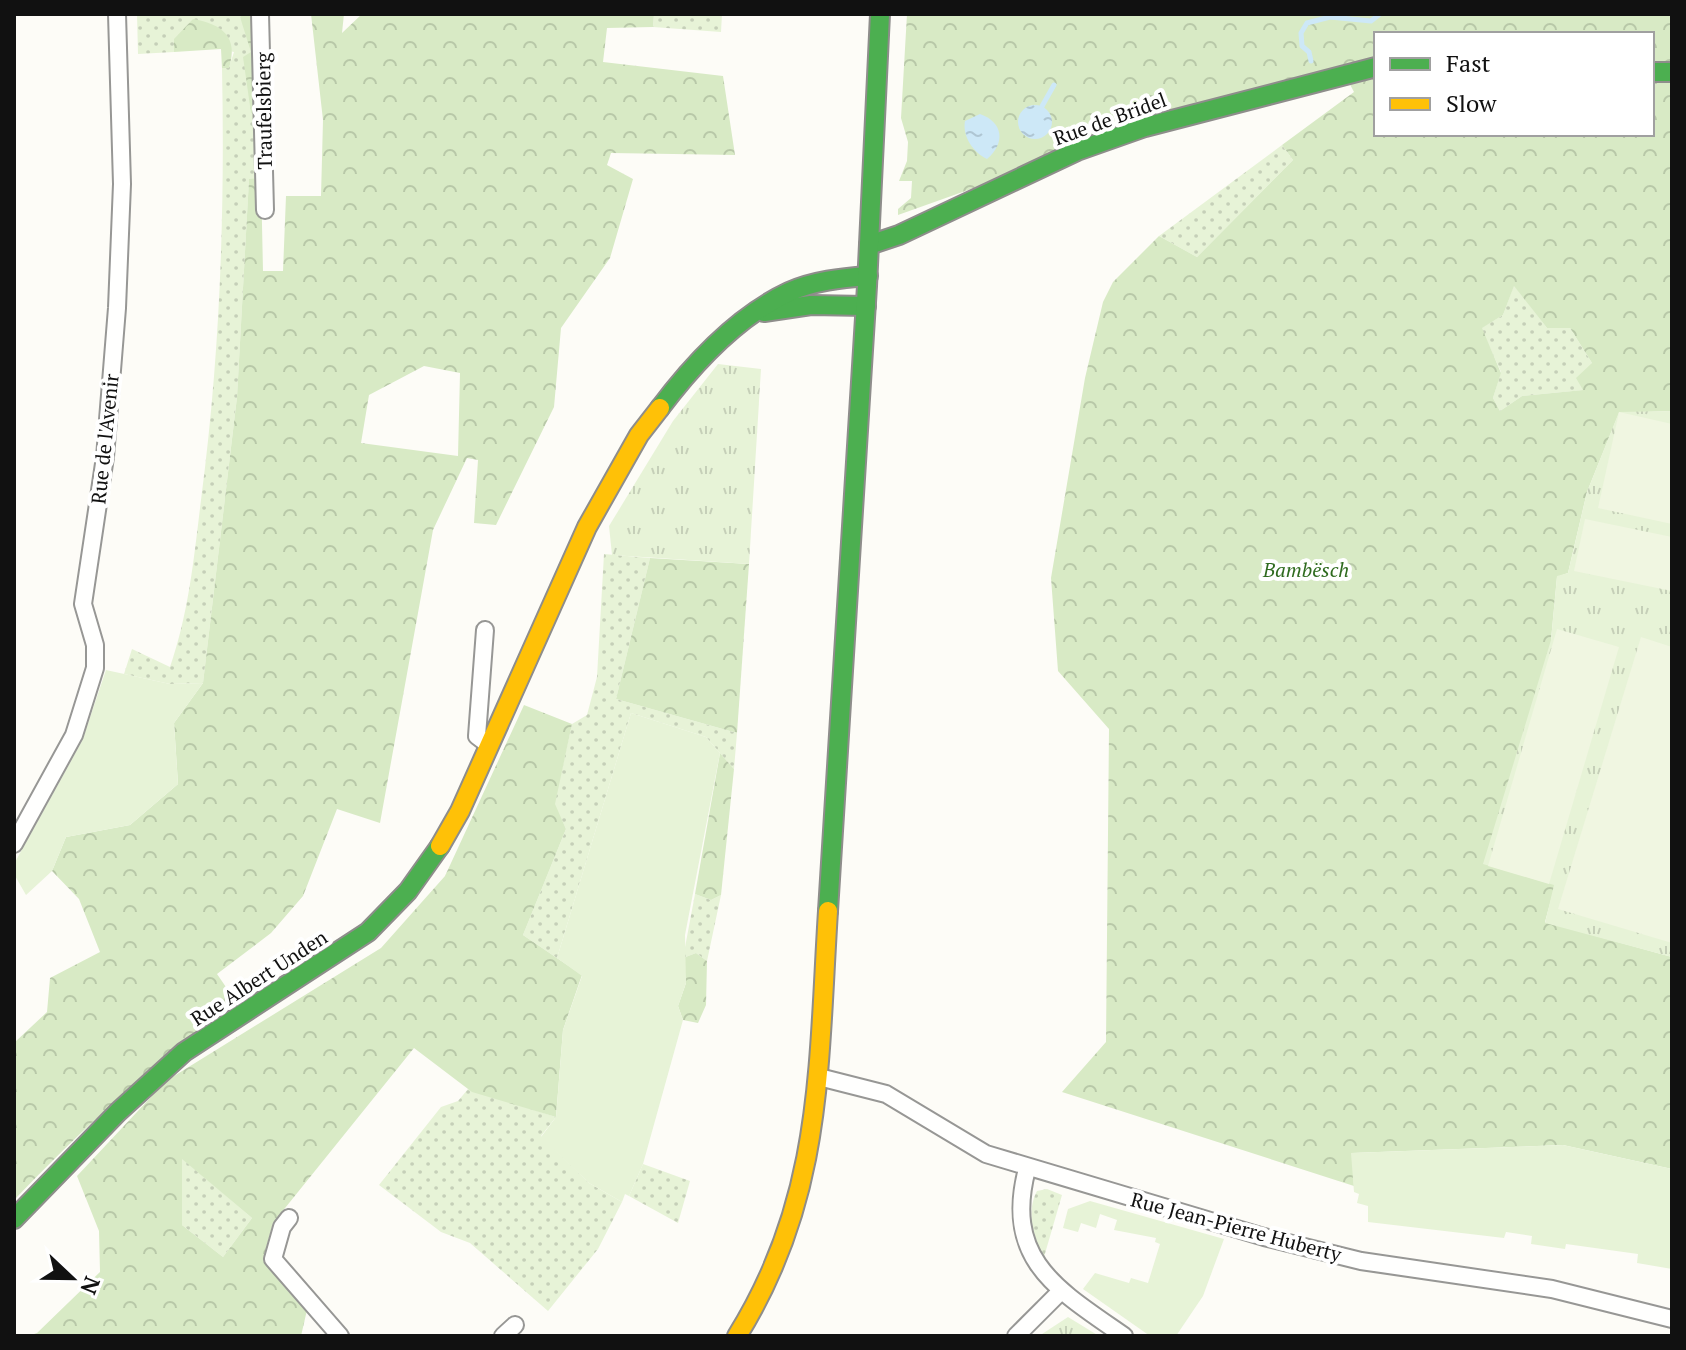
<svg xmlns="http://www.w3.org/2000/svg" width="1686" height="1350" font-family="'PT Serif',serif">
<style>
.grass{fill:url(#grass-dots)}
.forest{fill:url(#forest-crowns);fill-rule:evenodd}
.park{fill:url(#park-tufts)}
.garden{fill:#e7f3d7}
.pitch{fill:#f0f6e1}
.water{fill:url(#water-ripples)}
.lines{fill:none;stroke-linecap:round;stroke-linejoin:round}
.stream{stroke:#cde8f7;stroke-width:5}
.street-casing{stroke:#979795;stroke-width:20}
.fast-casing{stroke:#8e8d8b;stroke-width:22}
.slow-casing{stroke:#8e8d8b;stroke-width:22}
.street{stroke:#fffffe;stroke-width:16}
.fast{stroke:#4caf50;stroke-width:18}
.slow{stroke:#ffc107;stroke-width:18}
.labels{text-anchor:middle;stroke-width:8;stroke-linejoin:round;paint-order:stroke}
.street-label{font-size:20px;fill:#111;stroke:#fff}
.park-label{font-size:20px;font-style:italic;fill:#2f6b1f;stroke:#fff}
</style>
<defs>
<pattern id="grass-dots" width="8" height="8" patternUnits="userSpaceOnUse" patternTransform="scale(2)"><rect width="8" height="8" fill="#e7f3d7"/><path d="M2 2h.1M6 6h.1" fill="none" stroke="#c5cfb8" stroke-width="1.8" stroke-linecap="round"/></pattern>
<pattern id="forest-crowns" width="20" height="18" patternUnits="userSpaceOnUse" patternTransform="scale(2)"><rect width="20" height="18" fill="#d8eac5"/><path d="M2 6a3 3 0 1 1 6 0M12 15a3 3 0 1 1 6 0" fill="none" stroke="#b8c8a8"/></pattern>
<pattern id="park-tufts" width="24" height="20" patternUnits="userSpaceOnUse" patternTransform="scale(2)"><rect width="24" height="20" fill="#e7f3d7"/><path d="M3 7l-1-3M5 7V3M7 7l1-3M15 17l-1-3M17 17v-4M19 17l1-3" fill="none" stroke="#c5cfb8"/></pattern>
<pattern id="water-ripples" width="26" height="14" patternUnits="userSpaceOnUse" patternTransform="scale(2)"><rect width="26" height="14" fill="#cde8f7"/><path d="M2 4q2-2 4 0t4 0M15 11q2-2 4 0t4 0" fill="none" stroke="#afc6d3"/></pattern>
</defs>
<rect width="100%" height="100%" fill="#fdfcf7"/>
<!-- grass -->
<g class="grass">
<path d="M137,14H242L240,17C263,64 259,128 261,178L249,180L237,397L203,683L170,684L124,674L132,649L170,667C189,612 194,557 201,500C220,356 225,213 222,68L229,67L234,52L174,39V52L138,54Z"/>
<polygon points="654,14 722,14 721,32 653,27"/>
<polygon points="1282,145 1293,160 1197,257 1159,236"/>
<polygon points="1514,285 1547,328 1570,328 1592,363 1584,390 1522,396 1500,411 1493,398 1501,372 1481,328 1503,315"/>
<polygon points="604,554 650,558 616,699 737,733 734,769 706,737 631,713 557,958 523,935 566,829 554,804 572,724 587,715 597,677"/>
<polygon points="695,894 711,900 721,895 707,961 696,953 683,958"/>
<polygon points="468,1089 556,1117 541,1136 589,1183 622,1202 598,1249 548,1311 470,1243 441,1232 379,1185 441,1107 458,1101"/>
<polygon points="182,1158 252,1218 223,1257 182,1225"/>
<polygon points="643,1164 690,1181 678,1223 629,1196"/>
<path d="M1047,1189L1062,1195L1044,1257C1033,1238 1026,1211 1037,1191Z"/>
</g>
<!-- forest -->
<g class="forest">
<polygon points="242,14 248,14 254,21 259,114 251,113 243,57 251,52 240,17"/>
<path d="M311,14H344L342,33L362,14H654L653,27L607,28L603,62L723,76L735,155L611,153L607,165L633,179L610,258L561,328L554,407L496,525L474,523L478,460L467,458L433,530L380,823L337,809L303,896L271,933L217,974L237,1003C155,1061 84,1127 14,1200V1043L47,1012L50,978L100,952L79,899L52,871L66,837L130,825L178,784L174,723L203,683L237,397L249,179L261,178L263,271H283L286,196H321L323,120ZM424,366L460,373L458,456L361,443L369,395Z"/>
<path d="M907,14H1672V411L1619,413L1587,492L1568,573L1557,577L1551,640L1555,885L1545,922L1672,957V1169L1563,1145L1352,1153L1354,1186L1062,1092L1106,1042L1109,729L1058,671L1051,578L1085,378L1103,302L1113,282L1159,236L1197,257L1293,160L1282,145L1354,92L1344,73L1145,127L898,215V209L911,198L912,181H899L907,161L908,142L901,118ZM1376,34H1652V134H1376ZM1514,286L1547,328H1570L1592,363L1576,378L1583,390L1522,396L1500,411L1493,398L1501,373L1482,328L1503,315Z"/>
<path d="M193,19C222,24 239,37 229,68H222L221,49L174,52V39Z"/>
<polygon points="650,558 749,564 737,733 616,699"/>
<path d="M524,705L572,724L555,804L566,829L523,935L582,975L563,1030L556,1117L472,1092L414,1048L273,1223L263,1259L307,1310L301,1336H28L37,1333L100,1272L99,1231L77,1176L166,1081L381,948L445,876ZM182,1159L252,1218L223,1257L182,1225Z"/>
<polygon points="720,753 734,769 721,895 711,900 695,894"/>
<polygon points="696,953 707,961 706,1005 698,1023 683,1020 678,1006 686,983 683,958"/>
</g>
<!-- park -->
<g class="park">
<polygon points="718,364 761,369 749,564 612,555 609,526 673,421"/>
<polygon points="1672,411 1672,957 1545,923 1554,885 1483,864 1551,640 1557,576 1568,573 1587,492 1619,412"/>
<polygon points="1068,1317 1099,1336 1039,1336"/>
</g>
<!-- garden -->
<g class="garden">
<polygon points="106,670 170,684 203,683 174,723 178,784 130,825 66,837 52,871 26,895 14,874 14,864 82,741"/>
<polygon points="631,713 706,737 720,753 685,935 686,983 678,1006 683,1020 643,1164 629,1196 625,1194 622,1202 589,1183 541,1137 556,1117 563,1030 582,976 557,958"/>
<polygon points="1563,1145 1672,1169 1672,1269 1637,1263 1638,1254 1566,1244 1565,1249 1531,1244 1532,1236 1506,1232 1504,1238 1368,1222 1368,1206 1357,1203 1359,1194 1354,1192 1351,1153"/>
<polygon points="1090,1201 1224,1239 1203,1296 1176,1336 1150,1336 1083,1289 1095,1273 1129,1283 1131,1278 1148,1283 1160,1244 1155,1242 1156,1238 1114,1230 1117,1220 1100,1214 1096,1228 1081,1223 1078,1232 1063,1228 1068,1209"/>
</g>
<!-- pitch -->
<g class="pitch">
<polygon points="1619,412 1672,424 1672,524 1598,508"/>
<polygon points="1585,519 1672,537 1672,591 1574,571"/>
<polygon points="1557,629 1619,647 1549,884 1488,866"/>
<polygon points="1641,637 1672,647 1672,943 1558,909"/>
</g>
<!-- water -->
<g class="water">
<circle cx="1035" cy="122" r="17"/>
<path d="M980,114C1003,122 1006,143 987,159C974,153 962,137 965,121Z"/>
</g>
<g class="lines">
<!-- stream -->
<g class="stream">
<polyline points="1311,61 1309,52 1302,46 1301,33 1307,23 1330,17 1371,21 1380,14"/>
<polyline points="1041,108 1054,85"/>
</g>
<defs>
<g id="street">
<polyline points="260,14 265,210"/>
<polyline points="485,630 477,736 489,745"/>
<polyline points="14,844 74,735 95,668 95,645 83,604 105,457 117,308 122,184 117,14"/>
<polyline points="819,1077 886,1094 986,1154 1264,1237 1361,1261 1552,1289 1672,1319"/>
<path d="M1027,1169C1003,1260 1058,1290 1124,1336"/>
<polyline points="289,1218 282,1227 273,1259 340,1336"/>
<polyline points="503,1336 515,1325"/>
<polyline points="1016,1336 1060,1292"/>
</g>
<g id="fast">
<polyline points="1652,72 1672,72"/>
<polyline points="869,245 899,235 1077,151 1145,127 1376,67"/>
<polyline points="764,312 811,305 866,306"/>
<path d="M660,408C693,364 738,316 789,292C813,281 842,278 868,276"/>
<polyline points="828,911 867,286 880,14"/>
<polyline points="14,1219 118,1112 184,1052 368,932 408,891 440,846"/>
</g>
<g id="slow">
<polyline points="440,846 460,811 587,527 639,435 660,408"/>
<path d="M737,1336C823,1198 818,1068 828,911"/>
</g>
</defs>
<!-- street casing -->
<use href="#street" class="street-casing"/>
<!-- fast casing -->
<use href="#fast" class="fast-casing"/>
<!-- slow casing -->
<use href="#slow" class="slow-casing"/>
<!-- street -->
<use href="#street" class="street"/>
<!-- fast -->
<use href="#fast" class="fast"/>
<!-- slow -->
<use href="#slow" class="slow"/>
</g>
<g class="labels">
<!-- street labels -->
<g class="street-label">
<text transform="translate(264 111) rotate(-91)" y="7">Traufelsbierg</text>
<text transform="translate(1110 119) rotate(-20)" y="7">Rue de Bridel</text>
<text transform="translate(105 439) rotate(-84)" y="7">Rue de l'Avenir</text>
<text transform="translate(259 978) rotate(-33)" y="7">Rue Albert Unden</text>
<text transform="translate(1236 1227) rotate(15)" y="7">Rue Jean-Pierre Huberty</text>
</g>
<!-- park labels -->
<g class="park-label">
<text x="1306" y="577">Bambësch</text>
</g>
</g>
<!-- border -->
<rect width="1686" height="1350" fill="none" stroke="#111111" stroke-width="32"/>
<!-- legend -->
<rect x="1374" y="32" width="280" height="104" fill="#ffffff" stroke="#a0a0a0" stroke-width="2"/>
<rect x="1390" y="58" width="40" height="12" fill="#4caf50" stroke="#a0a0a0" stroke-width="2"/>
<text x="1446" y="72" font-size="24" fill="#111111">Fast</text>
<rect x="1390" y="98" width="40" height="12" fill="#ffc107" stroke="#a0a0a0" stroke-width="2"/>
<text x="1446" y="112" font-size="24" fill="#111111">Slow</text>
<!-- north arrow -->
<g transform="translate(72 1278) rotate(112)" stroke="#ffffff" stroke-width="6" paint-order="stroke">
<path d="M0-6L14 30L0 20L-14 30Z" fill="#111111"/>
<text y="-12" font-size="22" font-weight="bold" text-anchor="middle" fill="#111111">N</text>
</g>
</svg>
